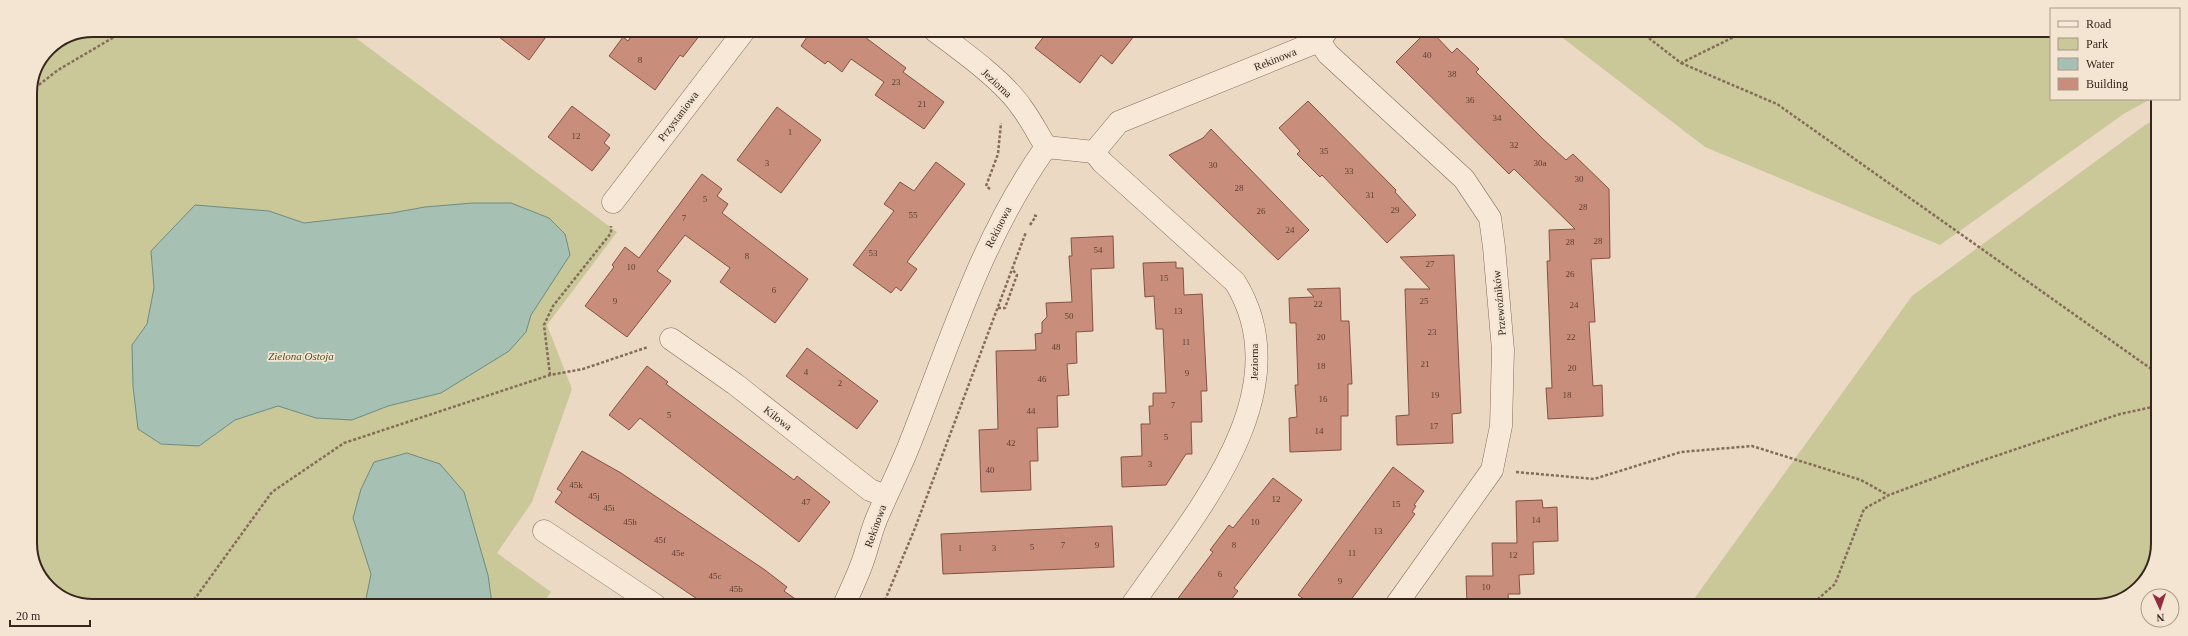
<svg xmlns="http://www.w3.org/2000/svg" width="2188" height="636" font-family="'Times New Roman',serif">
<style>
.green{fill:#cac798}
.water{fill:#a6c0b3;stroke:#6d8d80}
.building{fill:#c98e7b;stroke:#855142}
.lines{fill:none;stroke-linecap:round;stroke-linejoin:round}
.minor-casing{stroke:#866b5b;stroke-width:23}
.path{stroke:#866b5b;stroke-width:2.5;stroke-dasharray:3 2;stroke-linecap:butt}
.minor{stroke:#f7e8d7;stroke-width:22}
.labels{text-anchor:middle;stroke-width:3.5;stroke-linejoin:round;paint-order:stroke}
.number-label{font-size:9px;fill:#5c4035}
.street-label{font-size:11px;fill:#37261e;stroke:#f4e5d3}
.park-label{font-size:11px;font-style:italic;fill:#4f5226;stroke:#f4e5d3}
.rim{fill:none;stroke:#37261e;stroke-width:2}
</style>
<rect width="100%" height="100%" fill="#ecd9c4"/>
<!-- green -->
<g class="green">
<polygon points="93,30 351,30 349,33 617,232 547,325 572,389 532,502 497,553 551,592 542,604 77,604 46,584 30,547 30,93 49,48"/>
<polygon points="1555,32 2051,32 2051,99 2151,99 2125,113 1940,245 1705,147"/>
<polygon points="2158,119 2156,559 2133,593 2095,606 1689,606 1912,296 2145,125"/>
</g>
<!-- water -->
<g class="water">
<polygon points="473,203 511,203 549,218 565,234 570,255 531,315 526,332 509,351 441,393 388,406 352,420 316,418 278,406 235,420 199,446 161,444 138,429 133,386 132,345 147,324 154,288 151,251 195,205 269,211 304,223 392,213 425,207"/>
<polygon points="407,453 440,464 464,492 488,575 492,604 365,604 371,574 353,518 361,489 374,462"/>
</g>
<!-- building -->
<g class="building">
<polygon points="490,30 551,30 529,60"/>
<polygon points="635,31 703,31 683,57 680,55 655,90 609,56 623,37 628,41"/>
<polygon points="811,31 857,31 906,68 903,72 944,102 924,129 875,95 884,82 851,59 842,72 828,61 825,64 801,46"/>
<polygon points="1048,31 1138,31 1112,64 1101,55 1080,83 1035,48"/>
<polygon points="1427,31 1431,31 1452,53 1457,48 1479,69 1476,72 1543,139 1566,160 1573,154 1609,189 1610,258 1591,259 1595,322 1589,322 1593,386 1602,385 1603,416 1548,419 1546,388 1552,388 1547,261 1550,261 1549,230 1575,229 1514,169 1509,174 1396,62"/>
<polygon points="1308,101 1396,190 1395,192 1416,215 1387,243 1322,175 1320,177 1297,154 1300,151 1279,128"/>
<polygon points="572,106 610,135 604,143 610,148 592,171 548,137"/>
<polygon points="777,107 821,140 781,193 737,160"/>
<polygon points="1211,129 1309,230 1278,260 1169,155 1203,138"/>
<polygon points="936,162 965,184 907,262 917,269 901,291 896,287 891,293 853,265 894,211 884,204 900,182 914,191"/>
<polygon points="702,174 722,189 717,196 728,204 722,213 808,279 775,323 720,282 730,268 685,235 657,271 671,281 627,337 585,306 614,267 612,265 625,247 639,258"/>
<polygon points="1113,236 1114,268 1091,269 1093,331 1076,332 1077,363 1067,364 1069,395 1057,396 1058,427 1037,428 1038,461 1030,461 1031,490 981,492 979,430 998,429 996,351 1036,350 1035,334 1042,333 1042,322 1047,317 1046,303 1072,302 1069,256 1072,256 1071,238"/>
<polygon points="1454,255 1461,413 1452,414 1453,443 1397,445 1396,416 1409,415 1405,289 1430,289 1400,257"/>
<polygon points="1176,262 1176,268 1183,268 1184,295 1202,294 1207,391 1201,391 1202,422 1191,422 1192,454 1186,454 1166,485 1122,487 1121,457 1142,456 1141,424 1150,424 1149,406 1153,406 1153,393 1166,393 1163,329 1156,329 1154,296 1145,297 1143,263"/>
<polygon points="1340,288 1341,321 1349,321 1352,384 1348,384 1348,416 1341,416 1341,450 1290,452 1289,418 1297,417 1295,385 1298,385 1296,323 1290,323 1289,298 1314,297 1307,289"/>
<polygon points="807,348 878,401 857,429 786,376"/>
<polygon points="647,366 668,382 666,384 794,480 797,476 830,502 799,542 640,418 629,430 609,415"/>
<polygon points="582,451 621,473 765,570 787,587 784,591 804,605 706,605 569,512 555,502 562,492 557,489"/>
<polygon points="1393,467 1424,491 1414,505 1416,506 1412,512 1415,514 1347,605 1312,605 1298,595"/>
<polygon points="1273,478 1302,500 1234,588 1238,591 1227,605 1173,605 1213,552 1210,550 1229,525 1233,528"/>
<polygon points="1542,500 1543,508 1557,507 1558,541 1533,542 1534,574 1519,575 1520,594 1508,594 1509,605 1467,605 1466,576 1493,576 1492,543 1517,543 1516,501"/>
<polygon points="1112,526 1114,567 943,574 941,534"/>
</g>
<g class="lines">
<defs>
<g id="minor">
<path d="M935,31C962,51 1004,81 1022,108C1031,120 1038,134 1046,147"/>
<polyline points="1319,41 1328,54 1464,179 1490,218 1494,247 1503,350 1501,426 1492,470 1396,605"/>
<polyline points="1046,147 1094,152 1119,122 1319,41 1327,31"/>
<path d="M1094,152L1102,162L1235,282C1304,393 1192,517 1132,605"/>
<polyline points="613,202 744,31"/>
<polyline points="671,339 735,384 870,490 886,496"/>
<polyline points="544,531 655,605"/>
<path d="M844,605C850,592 856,579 861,566C867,551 870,535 876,520C886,496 898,473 908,448C949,346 981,238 1046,147"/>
</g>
</defs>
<!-- minor casing -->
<use href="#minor" class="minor-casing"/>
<!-- path -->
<g class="path">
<polyline points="1641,32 1681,63 1744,32"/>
<polyline points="2021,32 2051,36"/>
<polyline points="1681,63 1777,104 2157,373"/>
<polyline points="31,91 58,70 126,30"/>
<polyline points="990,189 986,186 998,154 1001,123"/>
<polyline points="1030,225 1036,216 1034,215"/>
<polyline points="998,308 1005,308 1017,275 1012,269"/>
<polyline points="550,375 544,325 553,306 611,233 611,226"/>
<polyline points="1516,472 1594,479 1681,452 1752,446 1861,480 1888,495"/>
<polyline points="191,604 272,492 344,443 550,375 583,369 648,347"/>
<polyline points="883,605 915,528 1026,232"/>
<polyline points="1810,606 1835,584 1864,509 1889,495 1969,465 2120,414 2157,406"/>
</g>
<!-- minor -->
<use href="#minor" class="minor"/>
</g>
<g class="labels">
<!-- number labels -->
<g class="number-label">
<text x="1427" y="58">40</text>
<text x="640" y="63">8</text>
<text x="1452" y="77">38</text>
<text x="896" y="85">23</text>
<text x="1470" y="103">36</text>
<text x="922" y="107">21</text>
<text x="1497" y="121">34</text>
<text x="790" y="135">1</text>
<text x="576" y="139">12</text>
<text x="1514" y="148">32</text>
<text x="1324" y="154">35</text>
<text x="767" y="166">3</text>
<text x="1540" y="166">30a</text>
<text x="1213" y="168">30</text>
<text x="1349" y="174">33</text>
<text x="1579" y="182">30</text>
<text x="1239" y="191">28</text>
<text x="1370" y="198">31</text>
<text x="705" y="202">5</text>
<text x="1583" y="210">28</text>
<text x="1395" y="213">29</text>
<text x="1261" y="214">26</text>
<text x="913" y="218">55</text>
<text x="684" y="221">7</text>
<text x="1290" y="233">24</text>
<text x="1598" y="244">28</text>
<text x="1570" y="245">28</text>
<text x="1098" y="253">54</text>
<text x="873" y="256">53</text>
<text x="747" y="259">8</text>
<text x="1430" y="267">27</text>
<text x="631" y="270">10</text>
<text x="1570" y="277">26</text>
<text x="1164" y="281">15</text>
<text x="774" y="293">6</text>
<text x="615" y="304">9</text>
<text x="1424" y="304">25</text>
<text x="1318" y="307">22</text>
<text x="1574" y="308">24</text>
<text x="1178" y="314">13</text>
<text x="1069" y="319">50</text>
<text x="1432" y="335">23</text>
<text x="1321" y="340">20</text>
<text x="1571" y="340">22</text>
<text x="1186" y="345">11</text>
<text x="1056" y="350">48</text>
<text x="1425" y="367">21</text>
<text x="1321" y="369">18</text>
<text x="1572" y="371">20</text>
<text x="806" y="375">4</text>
<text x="1187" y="376">9</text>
<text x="1042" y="382">46</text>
<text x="840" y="386">2</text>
<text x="1435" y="398">19</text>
<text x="1567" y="398">18</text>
<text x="1323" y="402">16</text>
<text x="1173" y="408">7</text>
<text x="1031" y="414">44</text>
<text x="669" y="418">5</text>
<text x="1434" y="429">17</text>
<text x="1319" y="434">14</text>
<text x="1166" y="440">5</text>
<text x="1011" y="446">42</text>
<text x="1150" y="467">3</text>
<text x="990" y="473">40</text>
<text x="576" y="488">45k</text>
<text x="594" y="499">45j</text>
<text x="1276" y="502">12</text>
<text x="806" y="505">47</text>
<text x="1396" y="507">15</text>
<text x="609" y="511">45i</text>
<text x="1536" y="523">14</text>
<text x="630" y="525">45h</text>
<text x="1255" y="525">10</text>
<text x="1378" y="534">13</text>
<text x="660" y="543">45f</text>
<text x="1063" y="548">7</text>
<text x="1097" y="548">9</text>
<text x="1234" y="548">8</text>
<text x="1032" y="550">5</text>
<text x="960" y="551">1</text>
<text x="994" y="551">3</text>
<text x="678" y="556">45e</text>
<text x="1352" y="556">11</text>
<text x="1513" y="558">12</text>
<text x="1220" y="577">6</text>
<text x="715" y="579">45c</text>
<text x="1340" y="584">9</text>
<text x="1486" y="590">10</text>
<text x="736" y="592">45b</text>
</g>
<!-- street labels -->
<g class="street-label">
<text transform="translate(1275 59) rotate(-22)" y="4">Rekinowa</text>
<text transform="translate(997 83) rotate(43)" y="4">Jeziorna</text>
<text transform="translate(678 116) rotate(-53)" y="4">Przystaniowa</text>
<text transform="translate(998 227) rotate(-63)" y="4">Rekinowa</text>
<text transform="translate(1499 303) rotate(-95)" y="4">Przewoźników</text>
<text transform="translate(1254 362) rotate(-90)" y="4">Jeziorna</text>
<text transform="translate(778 418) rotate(38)" y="4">Kilowa</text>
<text transform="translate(875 526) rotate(-70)" y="4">Rekinowa</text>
</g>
<!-- park labels -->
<g class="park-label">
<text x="301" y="360">Zielona Ostoja</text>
</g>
</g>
<!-- crop -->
<path d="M0 0H2188V636H0ZM93 37H2095A56 56 0 0 1 2151 93V543A56 56 0 0 1 2095 599H93A56 56 0 0 1 37 543V93A56 56 0 0 1 93 37Z" fill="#f4e5d3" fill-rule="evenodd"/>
<path class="rim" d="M93 37H2095A56 56 0 0 1 2151 93V543A56 56 0 0 1 2095 599H93A56 56 0 0 1 37 543V93A56 56 0 0 1 93 37Z"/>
<!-- legend -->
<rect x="2050" y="8" width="130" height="92" fill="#f4e5d3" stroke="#a8998b"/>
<rect x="2058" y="21" width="20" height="6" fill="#f7e8d7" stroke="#a8998b"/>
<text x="2086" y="28" font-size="12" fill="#37261e">Road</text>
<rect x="2058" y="38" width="20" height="12" fill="#cac798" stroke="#a8998b"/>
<text x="2086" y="48" font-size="12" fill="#37261e">Park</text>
<rect x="2058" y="58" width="20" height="12" fill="#a6c0b3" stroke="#a8998b"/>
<text x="2086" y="68" font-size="12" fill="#37261e">Water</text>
<rect x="2058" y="78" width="20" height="12" fill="#c98e7b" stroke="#a8998b"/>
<text x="2086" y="88" font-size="12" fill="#37261e">Building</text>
<!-- north arrow -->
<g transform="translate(2160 608) rotate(177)"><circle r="19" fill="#f4e5d3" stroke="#a8998b"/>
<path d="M0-3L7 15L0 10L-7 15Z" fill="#932d40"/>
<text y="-6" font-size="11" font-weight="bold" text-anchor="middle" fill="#37261e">N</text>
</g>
<!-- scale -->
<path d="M10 620v6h80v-6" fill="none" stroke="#37261e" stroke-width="2"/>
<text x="16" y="620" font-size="12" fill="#37261e" stroke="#f4e5d3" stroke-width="3" paint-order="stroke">20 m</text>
</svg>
